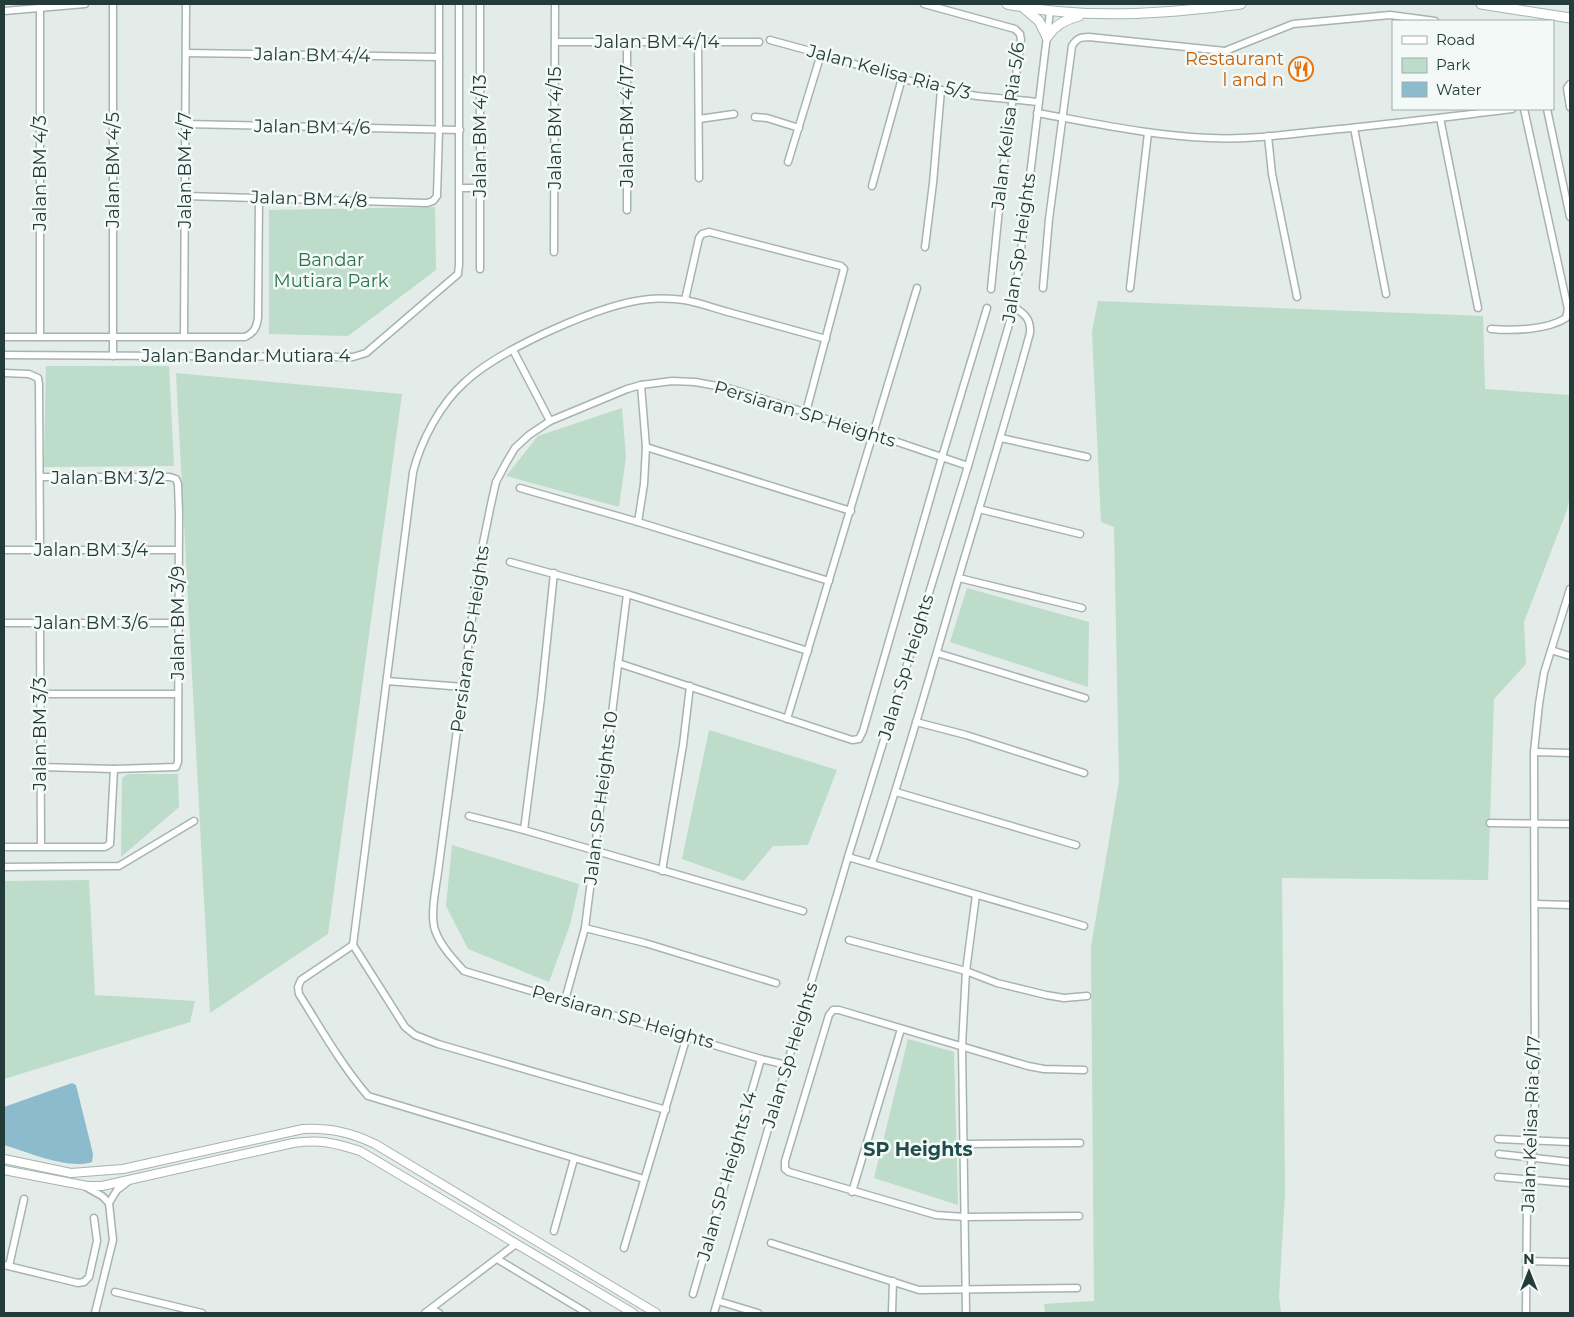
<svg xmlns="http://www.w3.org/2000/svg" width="1574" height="1317" font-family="Montserrat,sans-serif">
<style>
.green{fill:#bddcca}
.water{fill:#8dbbce}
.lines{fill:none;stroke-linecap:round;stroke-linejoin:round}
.minor-casing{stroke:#a6b4b1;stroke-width:9}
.tertiary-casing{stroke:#a6b4b1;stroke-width:10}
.secondary-casing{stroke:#a1b7b3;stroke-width:11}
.minor{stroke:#fff;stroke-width:6}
.tertiary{stroke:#fff;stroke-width:8}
.secondary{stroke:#fff;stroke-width:9}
.labels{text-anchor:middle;stroke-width:5;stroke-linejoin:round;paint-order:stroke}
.street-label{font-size:18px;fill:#233c39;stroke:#f3f9f7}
.food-label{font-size:18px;fill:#c56008;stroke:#f3f9f7;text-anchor:end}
.park-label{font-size:18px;fill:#2f7153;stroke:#f3f9f7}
.neighbourhood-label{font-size:19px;font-weight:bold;fill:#204d49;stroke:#f3f9f7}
</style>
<rect width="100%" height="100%" fill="#e3ece9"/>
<!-- green -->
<g class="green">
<polygon points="435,207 436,270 348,336 269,334 269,210"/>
<polygon points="1098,301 1483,316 1485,389 1570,395 1570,496 1567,510 1524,622 1526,664 1494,699 1488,880 1282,878 1285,1192 1279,1297 1281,1313 1045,1313 1044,1304 1094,1301 1091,947 1119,781 1114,527 1101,522 1092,332"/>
<polygon points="46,366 169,366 174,466 44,467"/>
<polygon points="176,373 402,394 328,934 210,1013"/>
<polygon points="622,408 626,457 619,507 506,476 538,436"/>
<polygon points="967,588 1089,622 1088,687 950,642"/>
<polygon points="709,730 837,770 808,845 773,846 744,881 682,859"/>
<polygon points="128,774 178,774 179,807 121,857 122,778"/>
<polygon points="452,845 579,884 570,925 549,982 468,949 446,906"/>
<polygon points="89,880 95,995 195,1001 190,1022 4,1079 4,881"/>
<polygon points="908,1039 954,1052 958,1205 874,1178"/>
</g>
<!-- water -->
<path class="water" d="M72,1083L76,1085L93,1154L92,1162C68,1170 28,1152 4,1145V1107Z"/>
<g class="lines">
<defs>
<g id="minor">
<polyline points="113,4 113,356"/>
<polyline points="924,4 1015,29 1020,34 1021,40 1003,169 991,289"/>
<polyline points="40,9 40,337"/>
<polyline points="4,11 85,4"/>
<polyline points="770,40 821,54 941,90 977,96 1038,102"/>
<polyline points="555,42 759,42"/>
<polyline points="627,42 627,210"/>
<polyline points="698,42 699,178"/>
<polyline points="186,53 439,57"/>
<polyline points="1570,84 1567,88 1570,107"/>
<polyline points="1547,109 1570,217"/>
<path d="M1037,113C1095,123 1151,136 1210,138C1246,140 1283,135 1320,131C1384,125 1448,117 1512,109"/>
<polyline points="755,117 767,118 799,128"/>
<polyline points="1440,118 1478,308"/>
<polyline points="699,119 734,114"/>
<polyline points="185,124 460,130"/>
<polyline points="1354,128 1386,294"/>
<polyline points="1268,136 1272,174 1297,297"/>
<polyline points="788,162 821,54"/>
<polyline points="872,186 902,78"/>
<polyline points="460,188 480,188"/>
<polyline points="185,196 427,203 433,201 437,196 439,130 439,4"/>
<polyline points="925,247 933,183 941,90"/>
<polyline points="554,252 555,4"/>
<polyline points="480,269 480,4"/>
<path d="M1043,288L1049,219L1072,46C1076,39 1080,37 1089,37L1225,51L1293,24L1390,15L1435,21"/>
<polyline points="1130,288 1148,133"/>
<polyline points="685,300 699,238 702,234 709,232 841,266 844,269 806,412"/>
<path d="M1491,329C1513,331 1547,330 1566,318L1568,309L1524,109"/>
<polyline points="184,336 186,4"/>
<path d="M4,337H245C254,333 257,327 258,317L259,198"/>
<polyline points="513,350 550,421"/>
<polyline points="4,355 353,357 366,353 458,274 459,265 459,4"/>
<polyline points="4,373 29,374 38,378 39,384 40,550"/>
<polyline points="1001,438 1087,457"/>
<polyline points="646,447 851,511"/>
<polyline points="40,477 170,477 176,479 178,484 179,514 178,762 176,767 114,769 40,767"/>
<polyline points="520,488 638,522 829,581"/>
<polyline points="979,509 1080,534"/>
<polyline points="638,522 644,484 646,447 641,385"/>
<polyline points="4,550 178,550"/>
<polyline points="510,562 627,594 808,651"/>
<polyline points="959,578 1082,608"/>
<polyline points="4,623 178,623"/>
<polyline points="40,623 41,846"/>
<polyline points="1551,650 1570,656"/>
<polyline points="937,653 1085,698"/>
<polyline points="618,663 852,740 859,739 863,731 942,457 987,308"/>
<polyline points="387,681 463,687"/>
<polyline points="40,694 178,694"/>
<polyline points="787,719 917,288"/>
<polyline points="916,722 966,735 1084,773"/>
<polyline points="1534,752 1570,753"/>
<polyline points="896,792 1076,845"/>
<polyline points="469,816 524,830 803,911"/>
<polyline points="1490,823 1570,824"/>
<polyline points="524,830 541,698 554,573"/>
<polyline points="4,847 105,847 110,844 114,769"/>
<polyline points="848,857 1084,926"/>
<path d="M872,863C904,768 931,672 959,576C983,495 1008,414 1030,333C1031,319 1025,314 1014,307"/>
<polyline points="4,867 119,866 194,821"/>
<polyline points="662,871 683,745 690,686"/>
<polyline points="1535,904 1570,905"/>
<polyline points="585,928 645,943 776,983"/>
<polyline points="849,940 966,971 997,983 1046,995 1064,998 1087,996"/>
<path d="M353,945L301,980L298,987L299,994C321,1029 342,1066 368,1096L644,1179"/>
<polyline points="565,1000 585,928 627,594"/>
<path d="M787,1065L761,1059L464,971C453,959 440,945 435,930C430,915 436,887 438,872L480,558L491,504L496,482L506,463L515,448L529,435L550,421L627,389L641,385L672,381L695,382L728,388L874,434L968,466"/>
<path d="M666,1110L438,1044L415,1035L405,1027L353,945L413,472C421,441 440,404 465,382C500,349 602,303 650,299C660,298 673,299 684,300C698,302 713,308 728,312C760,321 793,330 826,339"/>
<polyline points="1498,1139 1570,1142"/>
<polyline points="964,1144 1080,1143"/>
<polyline points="1499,1154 1570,1162"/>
<polyline points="1498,1177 1570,1183"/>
<polyline points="86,1187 102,1196 109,1203"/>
<polyline points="852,1192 901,1029"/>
<polyline points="1079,1216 965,1217 936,1215 789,1172 785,1169 785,1161 829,1015 833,1010 839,1010 1028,1066 1044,1069 1084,1070"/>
<polyline points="554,1231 574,1159"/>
<polyline points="771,1243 919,1290 1077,1288"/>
<polyline points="624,1248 687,1036"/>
<polyline points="497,1259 587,1313"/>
<polyline points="1526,1261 1570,1262"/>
<polyline points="4,1265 78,1283 84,1282 89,1277 97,1241 94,1218"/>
<polyline points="9,1266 24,1199"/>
<polyline points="115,1292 202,1313"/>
<polyline points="693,1294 761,1059"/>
<polyline points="718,1301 758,1313"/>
<polyline points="431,1309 439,1313"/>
<polyline points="95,1313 113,1240 109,1203 117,1190 130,1180"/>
<polyline points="425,1313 516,1244"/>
<polyline points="714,1313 848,857 968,466 1014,307 1050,11"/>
<polyline points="892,1313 893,1281"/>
<polyline points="966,1313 962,1046 966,971 976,895"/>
<polyline points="1526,1313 1527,1196 1534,1141 1535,1096 1534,752 1539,704 1544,673 1570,589"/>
</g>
<g id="tertiary">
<path d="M4,1159L71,1173L123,1169L303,1129C330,1128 350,1132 375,1144L656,1313"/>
<path d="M4,1170L87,1186H102L293,1143C320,1139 335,1143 360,1151L633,1313"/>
</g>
<g id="secondary">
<path d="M1007,4C1085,20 1162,14 1241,4"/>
<polyline points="1481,4 1570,18"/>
<polyline points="1025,9 1039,21 1047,37"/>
<path d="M1047,37C1055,25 1066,19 1079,16"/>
</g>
</defs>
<!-- minor casing -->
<use href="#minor" class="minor-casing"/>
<!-- tertiary casing -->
<use href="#tertiary" class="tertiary-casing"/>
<!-- secondary casing -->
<use href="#secondary" class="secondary-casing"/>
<!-- minor -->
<use href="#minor" class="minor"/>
<!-- tertiary -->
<use href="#tertiary" class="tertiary"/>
<!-- secondary -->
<use href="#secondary" class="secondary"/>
</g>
<!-- icons -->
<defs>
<symbol id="restaurant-ring" viewBox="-11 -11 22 22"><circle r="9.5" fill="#f3f9f7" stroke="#e8710a" stroke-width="1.5"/><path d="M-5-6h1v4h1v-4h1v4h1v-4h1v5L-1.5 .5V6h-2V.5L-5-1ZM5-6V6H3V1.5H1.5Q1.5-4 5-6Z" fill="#e8710a"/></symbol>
</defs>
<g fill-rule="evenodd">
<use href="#restaurant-ring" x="1287" y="55" width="28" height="28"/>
</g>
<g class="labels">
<!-- street labels -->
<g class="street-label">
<text x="657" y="48">Jalan BM 4/14</text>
<text transform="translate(312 55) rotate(1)" y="6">Jalan BM 4/4</text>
<text transform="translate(889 72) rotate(15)" y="6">Jalan Kelisa Ria 5/3</text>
<text transform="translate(627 126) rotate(-90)" y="6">Jalan BM 4/17</text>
<text transform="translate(1008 126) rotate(-83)" y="6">Jalan Kelisa Ria 5/6</text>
<text transform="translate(312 127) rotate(1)" y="6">Jalan BM 4/6</text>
<text transform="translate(555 128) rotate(-90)" y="6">Jalan BM 4/15</text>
<text transform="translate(480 136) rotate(-90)" y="6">Jalan BM 4/13</text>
<text transform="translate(113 170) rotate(-90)" y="6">Jalan BM 4/5</text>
<text transform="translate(185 170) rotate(-90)" y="6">Jalan BM 4/7</text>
<text transform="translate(40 173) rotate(-90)" y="6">Jalan BM 4/3</text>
<text transform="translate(309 199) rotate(2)" y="6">Jalan BM 4/8</text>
<text transform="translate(1019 248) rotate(-82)" y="6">Jalan Sp Heights</text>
<text x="246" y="362">Jalan Bandar Mutiara 4</text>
<text transform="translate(805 414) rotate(17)" y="6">Persiaran SP Heights</text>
<text x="108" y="484">Jalan BM 3/2</text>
<text x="91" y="556">Jalan BM 3/4</text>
<text x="91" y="629">Jalan BM 3/6</text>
<text transform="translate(178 623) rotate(-90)" y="6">Jalan BM 3/9</text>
<text transform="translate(470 639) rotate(-82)" y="6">Persiaran SP Heights</text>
<text transform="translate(906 667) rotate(-73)" y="6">Jalan Sp Heights</text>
<text transform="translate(40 734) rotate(-90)" y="6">Jalan BM 3/3</text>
<text transform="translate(601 798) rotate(-83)" y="6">Jalan SP Heights 10</text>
<text transform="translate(623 1017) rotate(16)" y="6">Persiaran SP Heights</text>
<text transform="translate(790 1055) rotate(-73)" y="6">Jalan Sp Heights</text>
<text transform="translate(1531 1124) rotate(-88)" y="6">Jalan Kelisa Ria 6/17</text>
<text transform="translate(727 1176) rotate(-74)" y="6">Jalan SP Heights 14</text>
</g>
<!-- food labels -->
<g class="food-label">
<text x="1284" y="65">Restaurant<tspan x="1284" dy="21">l and n</tspan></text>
</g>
<!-- park labels -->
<g class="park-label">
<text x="331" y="266">Bandar<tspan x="331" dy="21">Mutiara Park</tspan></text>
</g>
<!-- neighbourhood labels -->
<g class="neighbourhood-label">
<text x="918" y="1156">SP Heights</text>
</g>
</g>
<!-- border -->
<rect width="1574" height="1317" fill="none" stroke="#233c39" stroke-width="10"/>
<!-- legend -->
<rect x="1392" y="20" width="162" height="90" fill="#f3f9f7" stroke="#a0adab"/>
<rect x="1402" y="36" width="25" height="8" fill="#ffffff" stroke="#a0adab"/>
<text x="1436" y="45" font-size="15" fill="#233c39">Road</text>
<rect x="1402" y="58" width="25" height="15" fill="#bddcca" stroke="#a0adab"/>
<text x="1436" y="70" font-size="15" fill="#233c39">Park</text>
<rect x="1402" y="82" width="25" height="15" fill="#8dbbce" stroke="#a0adab"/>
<text x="1436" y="95" font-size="15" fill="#233c39">Water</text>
<!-- north arrow -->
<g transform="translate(1529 1272)" stroke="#f3f9f7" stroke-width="4" paint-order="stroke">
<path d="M0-4L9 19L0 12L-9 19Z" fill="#233c39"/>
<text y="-8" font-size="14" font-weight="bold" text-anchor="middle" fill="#233c39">N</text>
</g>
</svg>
